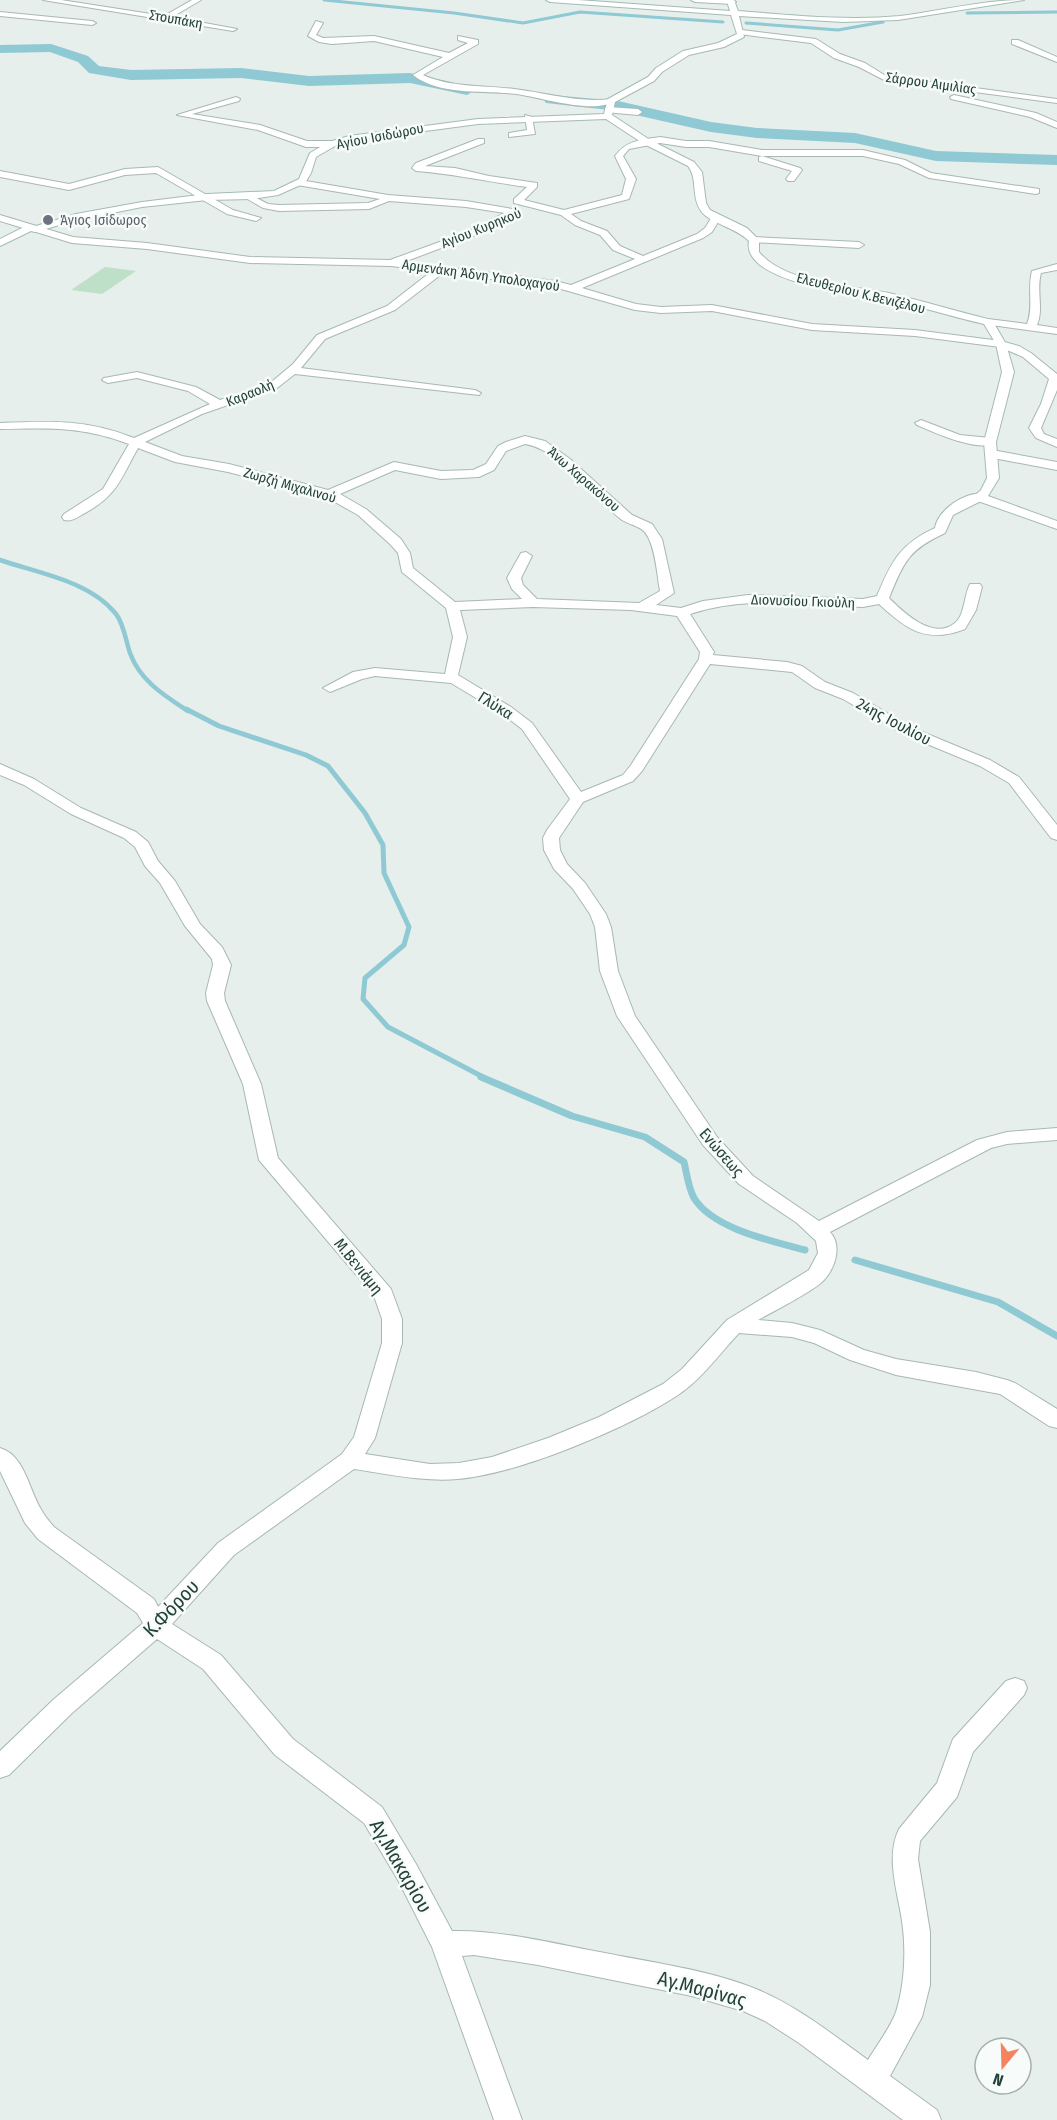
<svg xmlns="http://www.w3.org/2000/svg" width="1057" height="2120" font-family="'Fira Sans Condensed',sans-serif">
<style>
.green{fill:#bfe0c8}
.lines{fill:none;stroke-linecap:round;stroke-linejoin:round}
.stream-far3{stroke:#8ec9d4;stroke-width:3}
.stream-far2{stroke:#8ec9d4;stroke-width:4.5}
.stream-far1{stroke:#8ec9d4;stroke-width:5}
.stream{stroke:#8ec9d4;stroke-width:7}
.river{fill:#8ec9d4;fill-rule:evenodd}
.street-casing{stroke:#a8b8b2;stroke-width:2}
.secondary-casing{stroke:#a4bbb3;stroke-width:2}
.street{fill:#fff;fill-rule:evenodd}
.secondary{fill:#fff;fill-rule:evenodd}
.worship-dot{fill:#6b7280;stroke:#f7fbf9;stroke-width:2}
.labels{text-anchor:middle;stroke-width:5;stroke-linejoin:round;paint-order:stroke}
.far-street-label{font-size:14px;fill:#24423a;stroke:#f7fbf9}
.far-worship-label{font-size:14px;fill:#5b616d;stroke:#f7fbf9;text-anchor:start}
.street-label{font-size:16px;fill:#24423a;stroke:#f7fbf9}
.near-street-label{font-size:20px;fill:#24423a;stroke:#f7fbf9}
</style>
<rect width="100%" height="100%" fill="#e6efeb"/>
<!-- green -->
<polygon class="green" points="105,267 136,271 102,294 71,290"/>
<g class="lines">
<!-- stream-far3 -->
<g class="stream-far3">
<polyline points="324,0 454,13 523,23 580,12 723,22"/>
<polyline points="967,13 1057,12"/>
<polyline points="746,23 838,30 883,22"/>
</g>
<!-- stream-far2 -->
<path class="stream-far2" d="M0,560C38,573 90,581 116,614C124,624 126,642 130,653C140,681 165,696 188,711"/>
<!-- stream-far1 -->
<polyline class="stream-far1" points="186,709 219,726 306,755 328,766 365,813 383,845 384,873 409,927 404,945 365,978 363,999 388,1027 485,1078"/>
<!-- stream -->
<g class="stream">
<path d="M481,1077L572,1116L645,1137L684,1162C687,1174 688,1187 694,1198C713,1229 772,1241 805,1250"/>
<polyline points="855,1260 998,1302 1057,1336"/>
</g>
<!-- river -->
<g class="river">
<polygon points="51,44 88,56 99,66 131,70 241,68 309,76 410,73 473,87 475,90 467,95 410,83 309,86 241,78 131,80 89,73 78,62 50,52 0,53 0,45"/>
<polygon points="552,95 618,101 711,122 757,128 855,133 936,151 1057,155 1057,165 936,161 855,143 757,138 711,132 618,111 546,103 544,100 546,97"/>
</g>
<defs>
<g id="street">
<polygon points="43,0 61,0 164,16 192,0 201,0 172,17 237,29 233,31"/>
<polygon points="691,0 733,0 736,2 732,4 695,2"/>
<polygon points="0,12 92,21 96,23 92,25 0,16"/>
<path d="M316,21L323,23L316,35L323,38L374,36L449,53L468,43L458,40V36L478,40V44L423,75C452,88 484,85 514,89C547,93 578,103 611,99L615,101C594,115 540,97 516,94C484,90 439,96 413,75L443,57L374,41L332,44L319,42L308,36Z"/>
<polygon points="742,30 816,39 840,54 865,63 886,76 1057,99 1057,103 884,80 859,67 834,58 811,43 739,34 739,30"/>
<polygon points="1012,40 1018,40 1057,57 1057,62 1012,44"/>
<polygon points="954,95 1036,113 1057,122 1057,128 1030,117 951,99 950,97"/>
<polygon points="236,97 240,99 239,101 192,114 260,125 307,141 332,141 336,144 332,147 306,147 258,130 177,115"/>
<polygon points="608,107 638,109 642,112 638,115 605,112 605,108"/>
<polygon points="525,115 532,117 535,134 509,137 509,133 527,130"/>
<path d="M660,137L686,141H709L762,150H863L905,160L931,173L1039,189V193L1036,194L929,178L899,164L863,156H762L709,147H686L660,143L629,149L623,156L636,179L629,199L571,214L581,221L607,231L620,246L643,256L697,234L705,228L713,215L721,217L712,232L703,238L582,288L636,304L661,307L712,305L812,324L915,330L1001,341L1019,346L1031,353L1057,374V390L1041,428L1044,434L1057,439V447L1036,438L1029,428L1041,404L1049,379L1023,357L1000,347L915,336L812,330L712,311L661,313L635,310L554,287L443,273L395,310L325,339L301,368L475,390L481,393L479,395L295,374L277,388L202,414L145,442L182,456L229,464L328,490L394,462L441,471L473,470L486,464L498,446L506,442L525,436L545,441L570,459L632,515L652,524L662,539L674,593L656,605L681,608L703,601L748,595L863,599L877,596C891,562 900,544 935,528C938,510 965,491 983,494L985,497L983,500L953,515L945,533C908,550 904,562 889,598C903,612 933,641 955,623C965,615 964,595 970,584H980L982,587L976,610L965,629C927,644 907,630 879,604L863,607C805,605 746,595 690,614L714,652L713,655L787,662L802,666L825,682L853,693L913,728L990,760L1019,777L1057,825V840L1051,838L1009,783L980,766L903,734L843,699L815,688L792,672L710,664L642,771L633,781L583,802L559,838L560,850L567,864L585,883L606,914L611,927L618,971L635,1016L717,1137L753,1176L819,1221L977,1140L1007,1132L1057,1128V1140L1007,1144L991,1148L830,1232C842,1245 836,1267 824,1280C814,1291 774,1311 758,1320L792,1323L820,1330L864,1350L896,1359L976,1372L1007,1380L1015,1383L1057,1409V1428L1049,1426L1000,1394L896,1375L850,1360L814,1343L792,1337L739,1333C720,1353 702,1379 678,1395C628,1428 518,1474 458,1479C423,1482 388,1474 354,1469L234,1555L172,1624L221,1655L293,1739L382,1807L416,1864L452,1931C503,1930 555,1944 605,1953C655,1963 709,1970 756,1989C797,2006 832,2034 868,2060C877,2045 890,2028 896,2012C904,1987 906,1955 903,1929C900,1897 884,1860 899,1829L937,1783L953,1739L1006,1681L1015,1678L1024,1681L1027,1688L1024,1695L973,1752L957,1797L920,1841L918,1859L930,1932V1985L922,2017L890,2076L937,2110L941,2120H903L799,2043L765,2021L743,2011L692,1996L538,1965L474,1955L462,1956L522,2120H494L432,1947L398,1880L364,1823L275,1755L203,1669L157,1639L71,1714L9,1775L0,1778V1751L53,1700L143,1623L137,1613L38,1539L25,1523L0,1471V1448C25,1455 29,1491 42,1511C45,1517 50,1522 54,1527L154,1599L158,1607L218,1543L342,1454L354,1437L382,1343V1319L374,1296L259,1160L243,1084L207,1001L206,993L213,965L212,959L185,926L160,883L145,866L135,847L124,838L71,814L24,785L0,775V764L34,779L81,808L136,832L148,842L158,861L175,881L200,924L222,947L231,965L224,993L225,1001L261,1084L278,1158L391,1289L402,1319V1343L375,1438L365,1454L430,1464L459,1463L492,1457L548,1438L599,1417L663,1384L682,1369L727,1320L809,1270L818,1253L816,1241L797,1223L739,1184L703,1145L617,1016L600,971L595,927L590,914L573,889L554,869L544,850L543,838L547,830L570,799L522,729L501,713L451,683L375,676L362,679L330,692L323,688L353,672L375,668L445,674L453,637L446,608L402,572L398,553L391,545L358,515L326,497L228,472L175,462L138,448C121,478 118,495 85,513C78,517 72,522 64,520L62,517L64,514L103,489L129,444C82,426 49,428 0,429V423C51,421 86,419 134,438L210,404L188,391L137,378L108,383L102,380L104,378L137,372L196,387L220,400L269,384L293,364L317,335L387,306L432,271L391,266L250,263L147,249L72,243L0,221V215L73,237L147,243L250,257L390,260L467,232L505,213L466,207L389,201L369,209L279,211L263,208L244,197L249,194L268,204L279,205L368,203L380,199L297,185V181L300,180L388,195L466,201L518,210V214L473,236L404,262L555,281L571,285L635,259L613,250L600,235L575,225L561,215L514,203V199L527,187C490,182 454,174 416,171L412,168L416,163L478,139H484V143L425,166L455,168L489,176L537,183V187L524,200L564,210L622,195L626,179L615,156C627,140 641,140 660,137ZM525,444C561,450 593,498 622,520C632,526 643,526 648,537C656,552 657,575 660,591L639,603L537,599L523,585L521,578L532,556L526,552L521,553L507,578L512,589L522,599L455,602L413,568L410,553L401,539L366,509L340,494L395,470L441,479L479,477L494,470L506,451ZM533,607L631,610L677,616L700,652L699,659L631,765L623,775L581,792L532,723L511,707L458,675L467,637L460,610Z"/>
<polygon points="762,156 800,168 802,170 794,181 788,181 786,179 792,171 759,161 759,157"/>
<polygon points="158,167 233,210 261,218 256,221 227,214 156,173 125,175 69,190 0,177 0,171 69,184 125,169"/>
<polygon points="754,237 859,242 864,245 859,248 751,242 751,238"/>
<path d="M1057,264V270L1041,273C1036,291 1044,309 1037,325L1057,328V334L984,324V320L988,319L1027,324C1034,307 1027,289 1032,271Z"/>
<path d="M921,420L960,435L990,438L996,442C981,454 933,432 917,425L915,423Z"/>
<polygon points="992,450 1057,462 1057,470 988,457 988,451"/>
</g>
<path id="secondary" d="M546,0H578L730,11L727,1L734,0L738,11C791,15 846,21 900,16C941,11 982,0 1024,0L898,20L843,22L739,16L744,37L724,47L689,55L662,72L654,81L615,102L612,115L650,140L694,162L702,172L706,203L710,210L747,228L759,240V252C786,285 854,285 893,294C926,302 959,312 992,320L1006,344L1014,372L996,442L999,478L988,496L1057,521V529L975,500L973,497L981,490L987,478L984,442L1002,372L996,344L984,324C953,317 922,307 891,300C861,294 741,284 749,241C737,228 709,223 701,211C691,197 698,179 688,166L644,144L606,119L478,124L350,141L335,146L316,157L311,173L305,183L278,195L252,199L207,200L142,207L77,220L35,232L31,231L0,246V239L28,225L36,226L76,214L142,202L207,194L274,191L299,179L310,153L329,142L349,136L478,119L604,114L608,99L648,77L656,68L683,51L718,43L737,34L731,15L550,2Z"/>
</defs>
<!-- street casing -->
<use href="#street" class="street-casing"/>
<!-- secondary casing -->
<use href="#secondary" class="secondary-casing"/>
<!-- street -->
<use href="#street" class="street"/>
<!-- secondary -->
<use href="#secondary" class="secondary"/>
</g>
<!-- markers -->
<circle class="worship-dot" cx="48" cy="220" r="6"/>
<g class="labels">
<!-- far-street labels -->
<g class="far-street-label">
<text transform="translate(176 19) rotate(10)" y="5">Στουπάκη</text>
<text transform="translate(931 83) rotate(8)" y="5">Σάρρου Αιμιλίας</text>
<text transform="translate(380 136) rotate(-11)" y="5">Αγίου Ισιδώρου</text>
<text transform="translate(481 228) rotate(-22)" y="5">Αγίου Κυρηκού</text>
<text transform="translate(481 275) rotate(8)" y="5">Αρμενάκη Άδνη Υπολοχαγού</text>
<text transform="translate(861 293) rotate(14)" y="5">Ελευθερίου Κ.Βενιζέλου</text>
<text transform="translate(250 393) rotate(-22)" y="5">Καραολή</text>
<text transform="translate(584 479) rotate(41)" y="5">Άνω Χαρακόνου</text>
<text transform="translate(290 485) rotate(16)" y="5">Ζωρζή Μιχαλινού</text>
<text transform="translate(803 601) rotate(2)" y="5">Διονυσίου Γκιούλη</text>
</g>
<!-- far-worship labels -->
<g class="far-worship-label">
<text x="60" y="225">Άγιος Ισίδωρος</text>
</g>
<!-- street labels -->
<g class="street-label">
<text transform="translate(496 705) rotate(32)" y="6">Γλύκα</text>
<text transform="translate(894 721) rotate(28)" y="6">24ης Ιουλίου</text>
<text transform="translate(722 1152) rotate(49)" y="6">Ενώσεως</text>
<text transform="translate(359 1266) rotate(51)" y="6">Μ.Βενιάμη</text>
</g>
<!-- near-street labels -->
<g class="near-street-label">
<text transform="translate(171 1608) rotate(-46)" y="7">Κ.Φόρου</text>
<text transform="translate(401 1866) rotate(60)" y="7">Αγ.Μακαρίου</text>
<text transform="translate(702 1989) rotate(15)" y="7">Αγ.Μαρίνας</text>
</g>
</g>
<!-- north arrow -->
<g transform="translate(1003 2066) rotate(199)"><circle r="28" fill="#f7fbf9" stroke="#a3b1ad" stroke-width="1.5"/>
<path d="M0-4.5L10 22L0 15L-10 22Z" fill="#f4845f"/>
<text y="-9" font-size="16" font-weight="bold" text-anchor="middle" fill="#24423a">N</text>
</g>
</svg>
